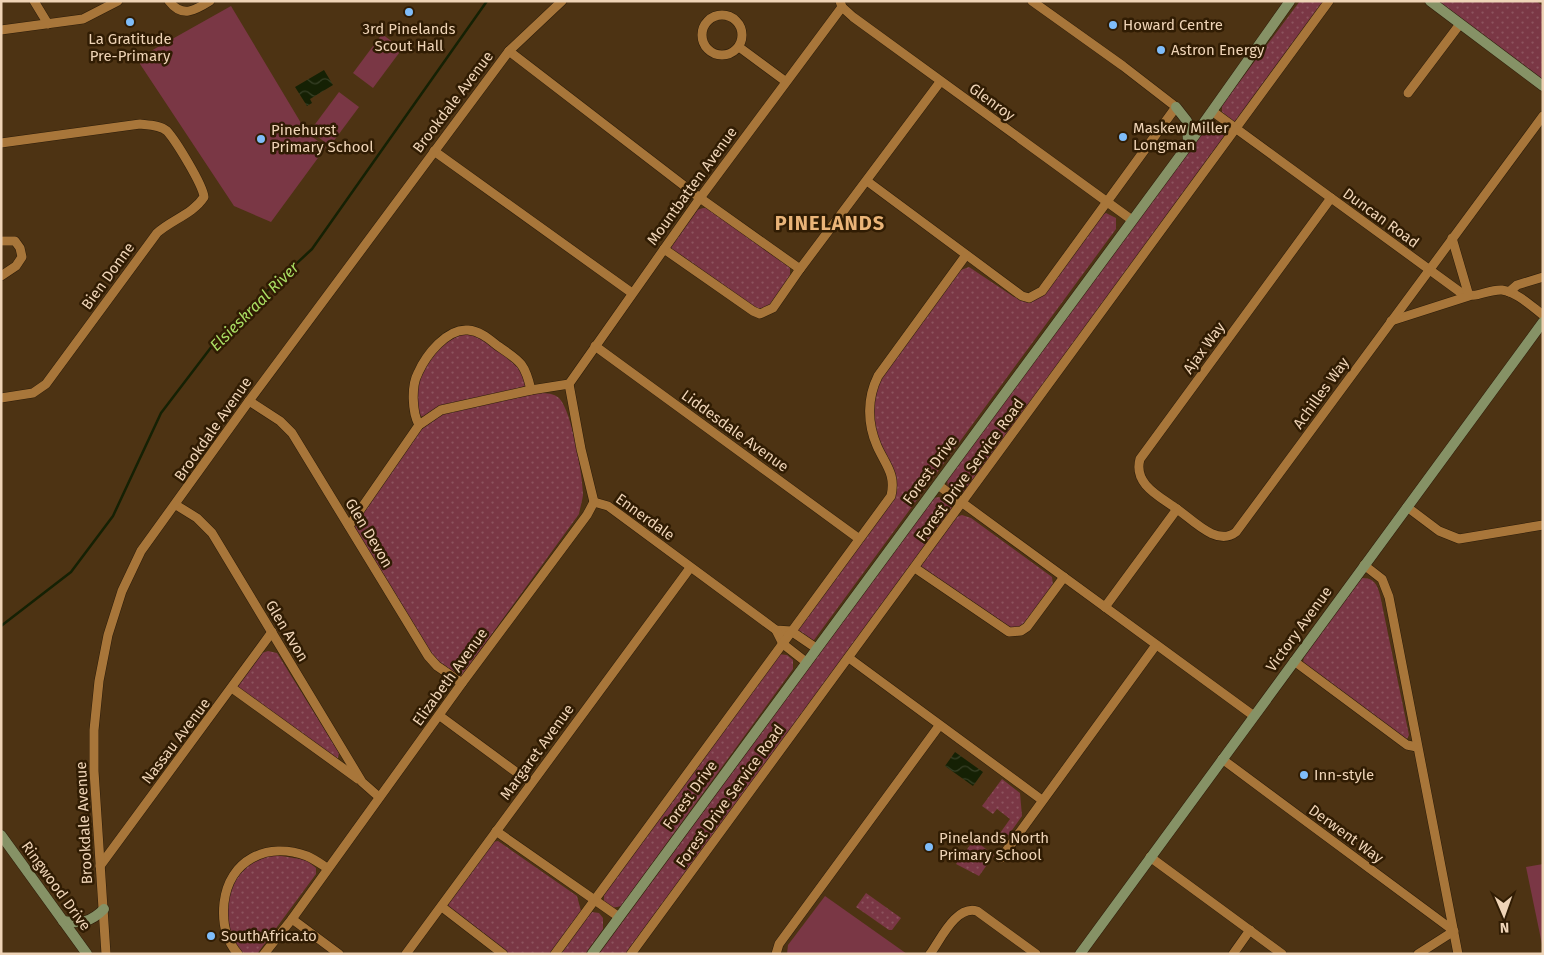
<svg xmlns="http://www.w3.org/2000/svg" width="1544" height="955" font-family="'Fira Sans',sans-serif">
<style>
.grass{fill:#7a3745}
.park{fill:url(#park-dots)}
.water{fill:url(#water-waves)}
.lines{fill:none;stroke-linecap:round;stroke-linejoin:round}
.stream{stroke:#152104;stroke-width:2.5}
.street-casing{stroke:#2d1d0a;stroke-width:10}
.secondary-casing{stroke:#2d1d0a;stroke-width:11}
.street{stroke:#a8763a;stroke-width:9}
.secondary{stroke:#869266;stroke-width:10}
.poi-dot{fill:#7fbdfa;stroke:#301c03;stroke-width:2}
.labels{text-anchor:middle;stroke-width:5;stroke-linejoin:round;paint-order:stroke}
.poi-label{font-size:15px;fill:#efd4b7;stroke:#301c03;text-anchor:start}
.street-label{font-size:15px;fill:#efd4b7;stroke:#301c03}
.water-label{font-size:16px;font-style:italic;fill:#a9de63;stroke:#301c03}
.district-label{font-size:20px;font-weight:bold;letter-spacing:1px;fill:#eab478;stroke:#301c03}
</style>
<defs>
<pattern id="park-dots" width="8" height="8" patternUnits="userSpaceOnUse" patternTransform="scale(1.25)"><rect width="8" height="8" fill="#7a3745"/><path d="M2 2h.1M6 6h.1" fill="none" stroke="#8d535e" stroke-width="1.8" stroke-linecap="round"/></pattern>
<pattern id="water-waves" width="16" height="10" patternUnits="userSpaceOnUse" patternTransform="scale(1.25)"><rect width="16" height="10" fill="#152104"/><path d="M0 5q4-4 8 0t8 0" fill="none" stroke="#374026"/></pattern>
</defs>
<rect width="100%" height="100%" fill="#4d3313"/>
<!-- grass -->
<g class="grass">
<polygon points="231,6 307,133 326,147 271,222 234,206 140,64 142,56"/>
<polygon points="382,34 402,49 373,88 353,73"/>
<polygon points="339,92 359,107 330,146 310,131"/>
<polygon points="1543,864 1543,949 1526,867"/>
<polygon points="825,896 907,954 787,954 788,945"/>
</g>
<!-- park -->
<g class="park">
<polygon points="1300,1 1324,1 1236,121 1233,121 1222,112 1222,105"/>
<polygon points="1437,1 1536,1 1543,6 1543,82"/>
<polygon points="1208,123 1218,123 1224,129 1225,138 964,493 955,494 948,488 947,478"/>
<polygon points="703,208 709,208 790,267 790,279 768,308 754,309 672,252 671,244 697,210"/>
<polygon points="1106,213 1116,218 1116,229 814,640 809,641 798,632 798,627 894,491 870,421 876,385 958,271 969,267 1014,297 1033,299 1102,215"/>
<polygon points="465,333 476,334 520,364 526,383 525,386 426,417 420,416 415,396 419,374 443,343"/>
<path d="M534,393C542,393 552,392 559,398C572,411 583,477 583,495C582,502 580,508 579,514L462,675L457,677L440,667L355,529L356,522L425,424L442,414Z"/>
<polygon points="939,497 951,502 952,510 625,954 599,954 934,498"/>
<polygon points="962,515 971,518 1052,577 1053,586 1019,630 1014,631 920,569 920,565 956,517"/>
<path d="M1362,578C1374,578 1377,584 1380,595L1409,735L1407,739L1404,740L1303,664L1304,655Z"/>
<polygon points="268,651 277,653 339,753 338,758 336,759 238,689 238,685 259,654"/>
<polygon points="778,654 787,655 793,660 793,669 621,906 612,908 604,903 604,893"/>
<polygon points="1002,779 1020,793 1022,816 1005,840 998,836 1010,819 997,809 993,814 982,806"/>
<polygon points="974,840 994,855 979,876 956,864"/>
<polygon points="498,841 577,896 581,911 550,954 503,954 448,910 449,900 493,842"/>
<path d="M275,855L306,860L316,868V874L257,954H240C221,931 221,884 246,866C255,859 264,857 275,855Z"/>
<polygon points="866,893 901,918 892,930 889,930 856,907"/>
<polygon points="592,912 599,913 603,918 603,929 585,954 559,954 587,915"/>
</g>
<!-- water -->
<g class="water">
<polygon points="324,70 333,85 310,99 312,103 307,106 295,87"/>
<polygon points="955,752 983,772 973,786 945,766"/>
</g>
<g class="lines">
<!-- stream -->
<polyline class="stream" points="1,626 71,572 113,516 161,413 222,333 312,249 487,1"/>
<defs>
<g id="street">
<polyline points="34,1 48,24"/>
<path d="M169,1C182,18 194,11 210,1"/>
<polyline points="840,1 842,7 853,17 1132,220"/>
<circle cx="722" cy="35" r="20"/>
<polyline points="1,30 83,19 118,1"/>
<polyline points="739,47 785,81"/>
<polyline points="509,51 700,198 800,269"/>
<polyline points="1408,93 1460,24"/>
<path d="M1212,111L1460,292C1475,301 1486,289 1502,290C1517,292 1531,306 1543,315"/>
<path d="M1,143L140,124C149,125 160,125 167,131C176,141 203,185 204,197C193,214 171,220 157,233L46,384L33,393L1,398"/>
<polyline points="434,151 632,293"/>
<polyline points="867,181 1022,296 1029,298 1042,291 1176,107 1123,66 1032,1"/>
<polyline points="1,241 15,241 20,248 22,257 16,266 1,276"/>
<polyline points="664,249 753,311 760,314 773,308 800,269 940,82"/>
<polyline points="1509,292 1517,285 1543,277"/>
<polyline points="1391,321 1469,296 1452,238"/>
<polyline points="595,346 858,538"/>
<polyline points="569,384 700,198 842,7"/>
<polyline points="569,384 581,449 594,502"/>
<polyline points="249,401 280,421 292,433 428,656 437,666 462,683"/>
<path d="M419,425C412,412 411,386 418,373C426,355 447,328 468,330C480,331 489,339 498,346C520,361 525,363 531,390"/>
<polyline points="938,485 1254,716"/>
<polyline points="594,502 608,506 776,630 791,631 816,648"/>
<polyline points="176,505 197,518 212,533 362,782 379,797"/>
<polyline points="1407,507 1439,531 1459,539 1543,525"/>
<path d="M1177,509C1159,496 1133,484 1140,459L1331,198"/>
<polyline points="349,526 419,425 441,410 531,390 569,384"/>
<polyline points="1364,565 1382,579 1389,597 1458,954"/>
<polyline points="915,568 1009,632 1021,631 1027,627 1064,577"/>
<path d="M1105,607L1177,509C1193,520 1217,547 1236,532L1543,116"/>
<polyline points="776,630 783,644 806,662"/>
<polyline points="849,658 1042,800"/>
<polyline points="1294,661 1407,745 1417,747"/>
<polyline points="232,688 358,779"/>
<polyline points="440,716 531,783"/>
<polyline points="1222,759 1454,931 1418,954"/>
<polyline points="496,831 619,917"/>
<polyline points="1150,857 1282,954"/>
<polyline points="1001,858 1156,645"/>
<polyline points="100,866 272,632"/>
<polyline points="442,907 503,954"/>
<polyline points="292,919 339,954"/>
<polyline points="106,954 94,771 94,730 99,681 108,635 122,591 141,551 249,401 509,51 562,1"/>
<path d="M238,954C225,939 222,922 224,903C229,860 267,841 307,856C314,859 321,864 327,868"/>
<polyline points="264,954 292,919 462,683 587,515 594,502"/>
<polyline points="406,954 690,568"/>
<path d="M555,954L891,496C896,474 886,466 877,446C867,423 867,398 878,376L966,255"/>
<polyline points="631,954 1329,1"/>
<polyline points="776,954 779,944 939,726"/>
<path d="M930,954C941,939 956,905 977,911L1036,954"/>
<polyline points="1233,954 1250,930"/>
</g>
<g id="secondary">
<polyline points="1430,1 1543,86"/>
<polyline points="1176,107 1187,121 1188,144"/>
<polyline points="1,835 87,954"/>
<path d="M63,921C81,924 91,922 104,909"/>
<polyline points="592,954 1188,145 1290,1"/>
<polyline points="1080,954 1543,322"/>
</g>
</defs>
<!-- street casing -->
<use href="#street" class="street-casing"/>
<!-- secondary casing -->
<use href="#secondary" class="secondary-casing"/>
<!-- street -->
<use href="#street" class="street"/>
<!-- secondary -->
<use href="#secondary" class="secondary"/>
</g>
<!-- markers -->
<g class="poi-dot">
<circle cx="409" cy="12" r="5"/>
<circle cx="130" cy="22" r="5"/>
<circle cx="1113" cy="25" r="5"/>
<circle cx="1161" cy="50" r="5"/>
<circle cx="1123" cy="137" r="5"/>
<circle cx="261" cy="139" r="5"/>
<circle cx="1304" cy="775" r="5"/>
<circle cx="929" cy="847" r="5"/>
<circle cx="211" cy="936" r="5"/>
</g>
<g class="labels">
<!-- poi labels -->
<g class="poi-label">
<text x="1123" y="30">Howard Centre</text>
<text x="409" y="34" text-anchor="middle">3rd Pinelands<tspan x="409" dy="17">Scout Hall</tspan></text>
<text x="130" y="44" text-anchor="middle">La Gratitude<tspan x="130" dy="17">Pre-Primary</tspan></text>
<text x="1171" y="55">Astron Energy</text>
<text x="1133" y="133">Maskew Miller<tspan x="1133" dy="17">Longman</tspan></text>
<text x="271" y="135">Pinehurst<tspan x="271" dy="17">Primary School</tspan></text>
<text x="1314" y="780">Inn-style</text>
<text x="939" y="843">Pinelands North<tspan x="939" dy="17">Primary School</tspan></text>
<text x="221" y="941">SouthAfrica.to</text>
</g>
<!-- street labels -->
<g class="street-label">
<text transform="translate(453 102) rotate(-53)" y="5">Brookdale Avenue</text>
<text transform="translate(992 102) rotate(36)" y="5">Glenroy</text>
<text transform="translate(692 186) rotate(-54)" y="5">Mountbatten Avenue</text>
<text transform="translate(1381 218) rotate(36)" y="5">Duncan Road</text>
<text transform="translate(108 276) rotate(-54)" y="5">Bien Donne</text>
<text transform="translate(1204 348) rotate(-54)" y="5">Ajax Way</text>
<text transform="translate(1321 393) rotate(-54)" y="5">Achilles Way</text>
<text transform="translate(213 429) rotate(-55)" y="5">Brookdale Avenue</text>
<text transform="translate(735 431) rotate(36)" y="5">Liddesdale Avenue</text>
<text transform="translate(930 470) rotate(-54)" y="5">Forest Drive</text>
<text transform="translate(970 470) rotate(-54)" y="5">Forest Drive Service Road</text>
<text transform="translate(645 517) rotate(36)" y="5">Ennerdale</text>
<text transform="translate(369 533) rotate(59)" y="5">Glen Devon</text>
<text transform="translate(1299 629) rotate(-54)" y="5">Victory Avenue</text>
<text transform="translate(287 631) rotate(59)" y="5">Glen Avon</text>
<text transform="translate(450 677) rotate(-54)" y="5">Elizabeth Avenue</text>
<text transform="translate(176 741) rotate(-53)" y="5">Nassau Avenue</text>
<text transform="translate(537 752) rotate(-54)" y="5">Margaret Avenue</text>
<text transform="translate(690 795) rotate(-54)" y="5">Forest Drive</text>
<text transform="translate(730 796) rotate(-54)" y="5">Forest Drive Service Road</text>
<text transform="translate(84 823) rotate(-93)" y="5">Brookdale Avenue</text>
<text transform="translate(1346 834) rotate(36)" y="5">Derwent Way</text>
<text transform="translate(56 886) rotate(54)" y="5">Ringwood Drive</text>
</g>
<!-- water labels -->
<g class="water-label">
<text transform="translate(254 306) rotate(-45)" y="6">Elsieskraal River</text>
</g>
<!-- district labels -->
<g class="district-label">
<text x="830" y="230">PINELANDS</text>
</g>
</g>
<!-- border -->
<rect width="1544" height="955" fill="none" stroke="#efd4b7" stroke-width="5"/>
<!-- north arrow -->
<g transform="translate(1504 915) rotate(178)" stroke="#301c03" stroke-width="4" paint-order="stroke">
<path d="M0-4L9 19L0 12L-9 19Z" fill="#efd4b7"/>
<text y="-8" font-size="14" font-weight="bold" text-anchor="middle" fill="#efd4b7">N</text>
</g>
</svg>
